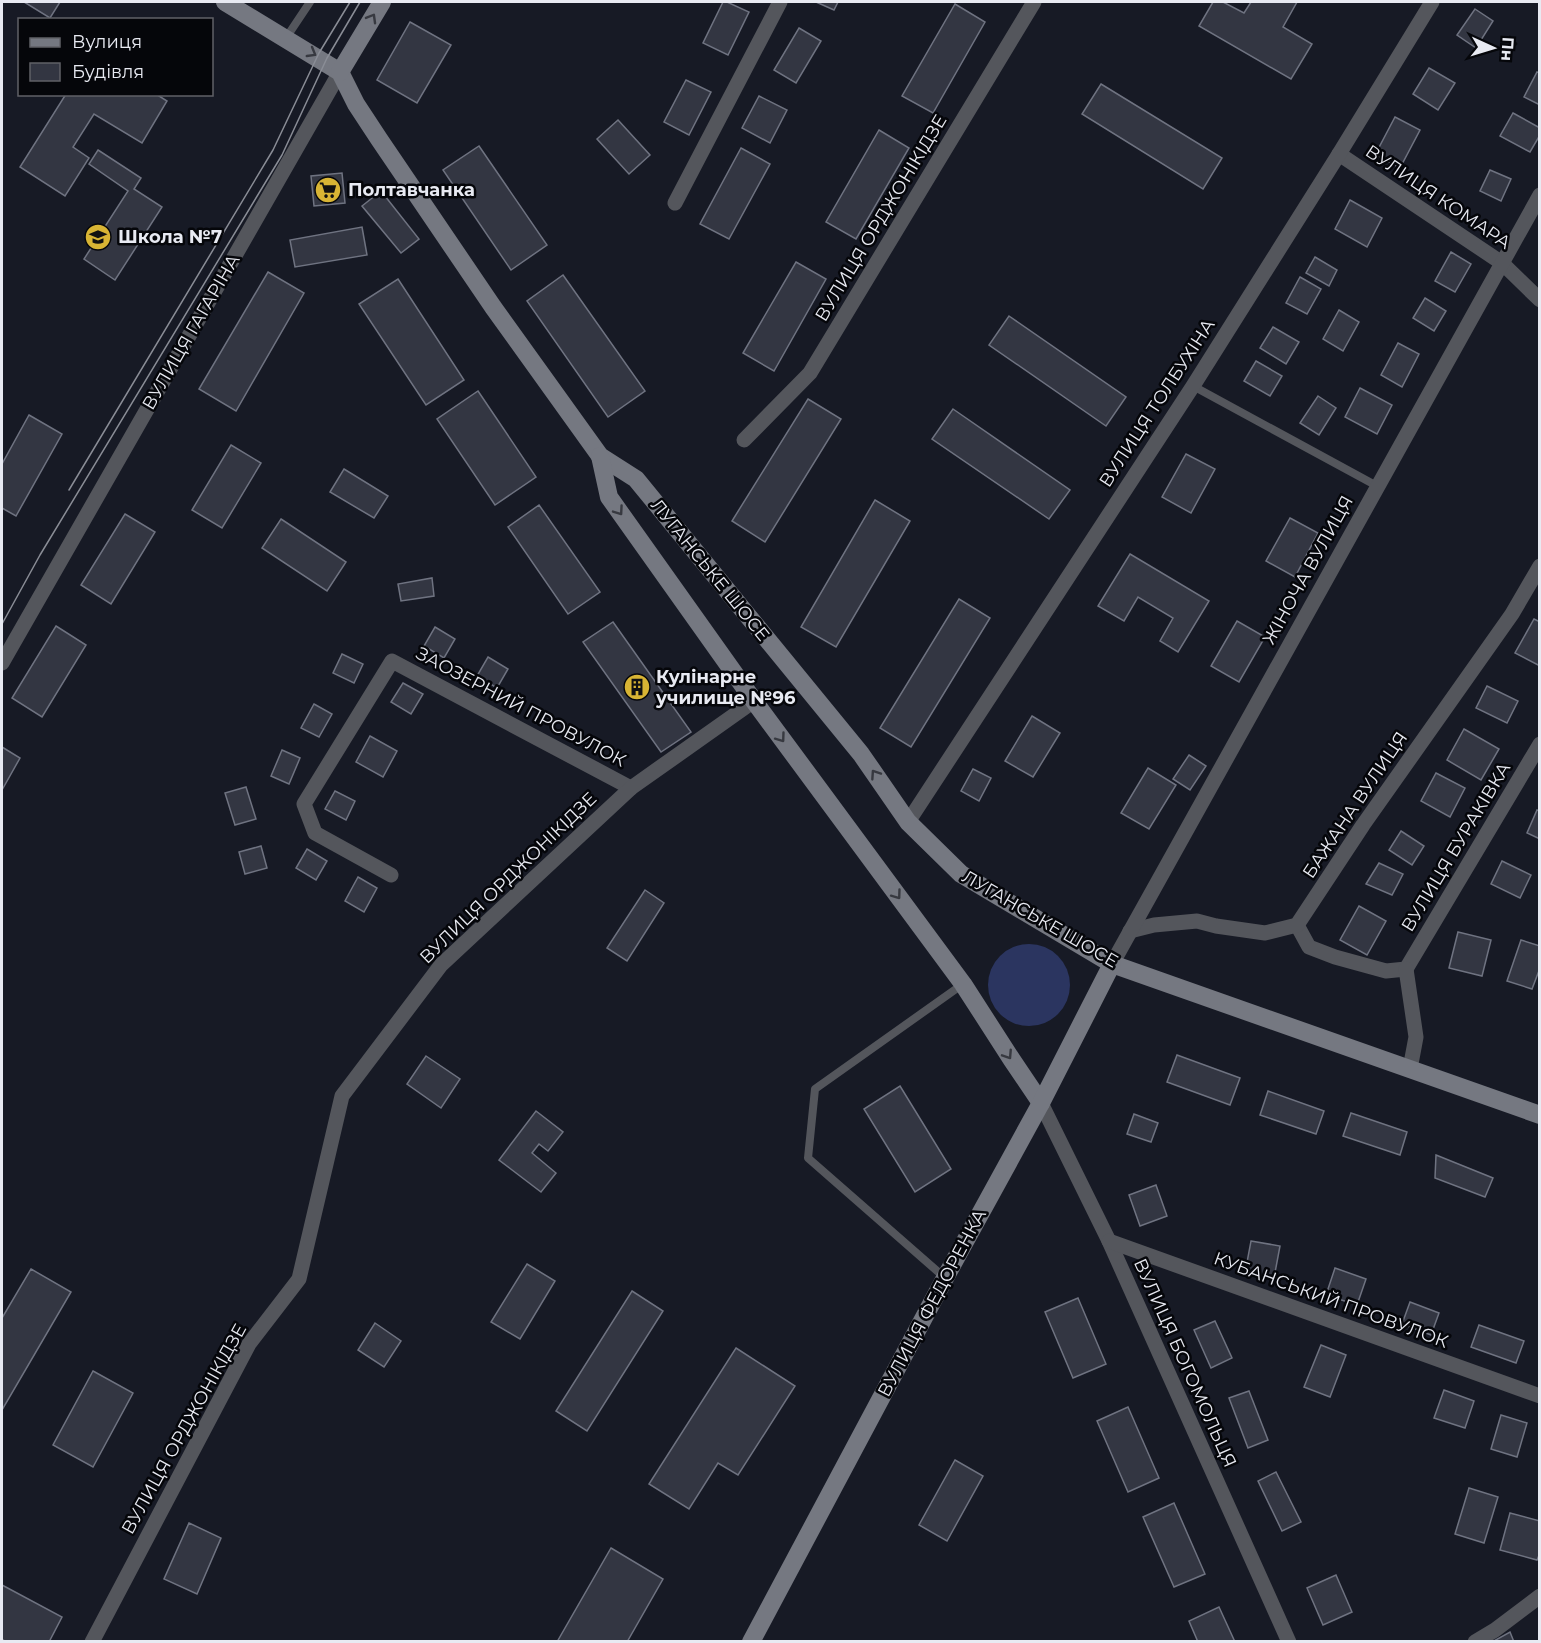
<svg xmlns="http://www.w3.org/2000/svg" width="1541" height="1643" font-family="Montserrat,sans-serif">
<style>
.green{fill:#2b3560}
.building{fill:#333642;stroke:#6f7381;stroke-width:1.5}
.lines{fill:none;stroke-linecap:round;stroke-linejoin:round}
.lane{stroke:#54565c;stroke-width:8}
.street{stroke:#54565c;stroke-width:15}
.secondary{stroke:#757881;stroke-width:18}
.tram{stroke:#8a8d96;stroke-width:1.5}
.oneway{stroke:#373940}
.labels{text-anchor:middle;stroke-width:5;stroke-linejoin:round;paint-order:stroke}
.poi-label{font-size:18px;font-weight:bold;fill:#e8eaf2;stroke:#05060a;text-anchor:start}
.street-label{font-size:18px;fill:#e8eaf2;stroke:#05060a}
</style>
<rect width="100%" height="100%" fill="#171a25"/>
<!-- green -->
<circle class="green" cx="1029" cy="985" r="41"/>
<!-- building -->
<g class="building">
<polygon points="24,2 60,2 50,18"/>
<polygon points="723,2 727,2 749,12 728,55 703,43"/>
<polygon points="816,2 838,2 834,10"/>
<polygon points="1213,2 1223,2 1244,13 1251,2 1297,2 1283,27 1312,44 1291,79 1199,26"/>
<polygon points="955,4 985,22 933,113 902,96"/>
<polygon points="1475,9 1493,21 1476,48 1457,35"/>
<polygon points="410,22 451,45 417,103 377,80"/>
<polygon points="799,28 821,41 796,83 774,70"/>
<polygon points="1429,68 1455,83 1438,110 1413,94"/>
<polygon points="1537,72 1540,73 1540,105 1524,97"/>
<polygon points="686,80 711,92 689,135 664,122"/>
<polygon points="1101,84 1222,158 1203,189 1082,114"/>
<polygon points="66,94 156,94 167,101 142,143 94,114 73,147 89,158 65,196 20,167"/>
<polygon points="759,96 787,110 770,143 742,128"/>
<polygon points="1513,113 1540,128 1540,135 1530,152 1500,136"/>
<polygon points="1395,117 1420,130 1400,168 1375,155"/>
<polygon points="618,120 650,155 629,174 597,139"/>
<polygon points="879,130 909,148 856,239 826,222"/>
<polygon points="479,146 547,245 511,270 443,170"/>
<polygon points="741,148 770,164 729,239 700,224"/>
<polygon points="98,150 141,178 134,189 162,207 115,280 84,259 128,191 89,164"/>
<polygon points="1490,170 1511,179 1501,201 1480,191"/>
<polygon points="342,173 345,203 314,206 311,176"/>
<polygon points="381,191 419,239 401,253 362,206"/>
<polygon points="1350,200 1382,218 1367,247 1335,229"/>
<polygon points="362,227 367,255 295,267 290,240"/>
<polygon points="1451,252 1471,264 1455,292 1435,281"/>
<polygon points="1315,257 1337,270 1329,286 1306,273"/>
<polygon points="796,262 826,279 774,371 743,353"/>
<polygon points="268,272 304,293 236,411 199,389"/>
<polygon points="563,275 645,391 608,417 527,301"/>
<polygon points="1300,277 1321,289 1307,314 1286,303"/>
<polygon points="398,279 464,380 426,405 359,304"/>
<polygon points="1425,298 1446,311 1434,331 1413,318"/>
<polygon points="1339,310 1359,322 1343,351 1323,339"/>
<polygon points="1009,316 1126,397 1106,426 989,345"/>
<polygon points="1273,327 1299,342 1286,364 1260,348"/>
<polygon points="1398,343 1419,354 1402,387 1381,375"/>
<polygon points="1256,361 1282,376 1270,396 1244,381"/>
<polygon points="1360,388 1392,405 1377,434 1345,417"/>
<polygon points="478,391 536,477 495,505 437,419"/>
<polygon points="1318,396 1336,408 1319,435 1300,423"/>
<polygon points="808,399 841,419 765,542 732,521"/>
<polygon points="953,409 1070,490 1049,519 932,439"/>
<polygon points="29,415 62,434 16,516 2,508 2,464"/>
<polygon points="231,445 261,463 222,528 192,510"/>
<polygon points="1186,454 1215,469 1191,513 1162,497"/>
<polygon points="344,469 388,496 374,518 330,492"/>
<polygon points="875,500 910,521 836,647 801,627"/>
<polygon points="539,505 600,592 568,614 508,527"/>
<polygon points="125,514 155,532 111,604 81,585"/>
<polygon points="1290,518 1318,533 1295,577 1266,561"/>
<polygon points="281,519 346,562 327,591 262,548"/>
<polygon points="1130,554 1209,601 1178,652 1160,641 1173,618 1138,597 1124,621 1098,606"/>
<polygon points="432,578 434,596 401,601 398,584"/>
<polygon points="959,599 990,618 911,747 880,728"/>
<polygon points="1534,619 1540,622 1540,666 1515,653"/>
<polygon points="1237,621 1265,637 1239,682 1211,666"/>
<polygon points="613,622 691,732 661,752 583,642"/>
<polygon points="56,626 86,645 42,717 12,698"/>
<polygon points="435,627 455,639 444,658 424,646"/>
<polygon points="342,654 363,664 354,683 333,673"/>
<polygon points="488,657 508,669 497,688 477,676"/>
<polygon points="403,683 423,694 411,714 391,702"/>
<polygon points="1487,686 1518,701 1507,723 1476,708"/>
<polygon points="314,704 332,714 319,737 301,728"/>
<polygon points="1032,716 1060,733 1033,777 1005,761"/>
<polygon points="1464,729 1499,749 1481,780 1447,760"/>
<polygon points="370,736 397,751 383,777 356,762"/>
<polygon points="2,747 20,758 2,790"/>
<polygon points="282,750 300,758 289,784 271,776"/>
<polygon points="1189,755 1206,766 1190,790 1173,779"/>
<polygon points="1148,768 1176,785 1149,829 1121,813"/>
<polygon points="973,769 991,778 979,801 961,791"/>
<polygon points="1436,773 1465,788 1450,817 1421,801"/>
<polygon points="246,787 256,819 235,825 225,793"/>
<polygon points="335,791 355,801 346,820 325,809"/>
<polygon points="1537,810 1540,811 1540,839 1527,833"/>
<polygon points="1401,831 1424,846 1412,865 1389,850"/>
<polygon points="261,846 267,868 245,874 239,852"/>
<polygon points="307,849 327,861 316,880 296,868"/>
<polygon points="1502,861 1531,875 1520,898 1491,884"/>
<polygon points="1379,863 1403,874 1392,895 1366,884"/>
<polygon points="358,877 377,888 364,912 345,901"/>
<polygon points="645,890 664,903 627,961 607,948"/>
<polygon points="1359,906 1386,921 1367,955 1340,940"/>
<polygon points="1458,932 1491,940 1482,976 1449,968"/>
<polygon points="1521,940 1540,946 1540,968 1532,989 1507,981"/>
<polygon points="1177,1055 1240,1078 1230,1105 1167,1082"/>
<polygon points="426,1056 460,1079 441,1108 407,1084"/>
<polygon points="900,1086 951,1169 915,1192 864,1109"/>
<polygon points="1268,1091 1324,1111 1316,1134 1260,1115"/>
<polygon points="536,1111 563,1132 548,1151 539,1144 532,1153 556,1173 541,1192 499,1160"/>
<polygon points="1351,1113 1407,1132 1400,1155 1343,1136"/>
<polygon points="1134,1114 1158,1123 1151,1142 1127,1134"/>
<polygon points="1436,1155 1493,1178 1485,1197 1435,1178"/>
<polygon points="1156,1185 1167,1216 1140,1226 1129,1195"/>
<polygon points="1251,1241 1280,1246 1274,1278 1245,1273"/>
<polygon points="527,1264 555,1281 520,1339 491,1322"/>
<polygon points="1335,1268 1366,1279 1357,1305 1326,1295"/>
<polygon points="31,1269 71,1292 2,1410 2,1318"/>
<polygon points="632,1291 663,1311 587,1431 556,1411"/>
<polygon points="1078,1298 1106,1364 1073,1378 1045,1312"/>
<polygon points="1410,1302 1439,1313 1431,1335 1402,1324"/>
<polygon points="1215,1321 1232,1358 1211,1368 1194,1330"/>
<polygon points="375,1323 401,1341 384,1367 358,1350"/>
<polygon points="1479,1325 1524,1341 1516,1363 1471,1347"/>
<polygon points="1321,1345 1346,1355 1330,1397 1304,1387"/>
<polygon points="736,1348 795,1386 738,1475 718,1463 689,1509 649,1484"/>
<polygon points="93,1371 133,1393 93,1467 53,1445"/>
<polygon points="1444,1390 1474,1401 1465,1428 1434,1418"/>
<polygon points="1249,1391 1268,1440 1248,1448 1229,1398"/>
<polygon points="1128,1407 1159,1478 1128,1492 1097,1421"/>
<polygon points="1501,1415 1527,1423 1517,1457 1491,1449"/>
<polygon points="955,1460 983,1476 947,1541 919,1525"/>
<polygon points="1276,1472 1301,1522 1282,1531 1258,1481"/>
<polygon points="1469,1488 1498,1497 1484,1543 1455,1534"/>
<polygon points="1174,1503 1205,1574 1174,1587 1143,1517"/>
<polygon points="1510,1513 1540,1521 1540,1553 1537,1560 1500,1550"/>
<polygon points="189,1523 221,1538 197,1594 164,1579"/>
<polygon points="611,1548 663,1579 627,1642 557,1642"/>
<polygon points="1336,1575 1352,1612 1323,1625 1307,1588"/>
<polygon points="2,1585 62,1617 49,1642 6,1642 2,1639"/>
<polygon points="1219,1607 1235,1642 1198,1642 1189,1621"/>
<polygon points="1510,1632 1514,1642 1492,1642"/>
</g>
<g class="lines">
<!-- lane -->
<g class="lane">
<polyline points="286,38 310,2"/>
<polyline points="1193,386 1377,486"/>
<polyline points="944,1277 808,1158 815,1089 963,984"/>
</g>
<!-- street -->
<g class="street">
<polyline points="1339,154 1502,263 1540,300"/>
<polyline points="675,203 780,2"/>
<polyline points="744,440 810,373 1034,2"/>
<polyline points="2,663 340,72"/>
<polyline points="908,822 1193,386 1339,154 1432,2"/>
<polyline points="391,875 315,833 304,804 392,661 631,788"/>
<polyline points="1297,925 1309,947 1335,957 1386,971 1406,969"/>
<polyline points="1130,931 1154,925 1197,921 1216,926 1265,933 1297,925 1363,825 1512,614 1540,566"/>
<polyline points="1112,964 1540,195"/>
<polyline points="1406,969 1540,744"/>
<polyline points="1406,969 1416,1037 1410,1069"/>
<polyline points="1041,1103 1109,1241 1289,1642"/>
<polyline points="1109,1241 1540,1396"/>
<polyline points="92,1642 249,1344 299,1279 342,1096 441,965 631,788 754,701"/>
<polyline points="1475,1642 1495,1630 1540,1596"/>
</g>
<!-- secondary -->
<g class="secondary">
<polyline points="225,2 340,72 356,104 379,139 493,307 600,456 636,479 861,754 908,822 961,874 1112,964 1540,1115"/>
<polyline points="340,72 382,2"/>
<polyline points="600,456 609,497 754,701 963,984 1012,1060 1041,1103"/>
<polyline points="751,1642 945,1278 1041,1103 1112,964"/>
</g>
<!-- tram -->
<g class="tram">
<polyline points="69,490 273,150 319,53 350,2"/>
<polyline points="2,624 40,555 282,155 327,58 360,2"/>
</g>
</g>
<!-- one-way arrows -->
<defs><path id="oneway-chevron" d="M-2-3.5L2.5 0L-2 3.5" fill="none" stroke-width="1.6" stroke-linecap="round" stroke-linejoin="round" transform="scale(1.5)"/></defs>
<g class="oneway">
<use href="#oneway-chevron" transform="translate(372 18) rotate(-60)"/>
<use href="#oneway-chevron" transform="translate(312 53) rotate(30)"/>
<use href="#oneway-chevron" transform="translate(619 511) rotate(55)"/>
<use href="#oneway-chevron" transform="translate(781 738) rotate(54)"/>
<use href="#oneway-chevron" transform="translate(875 774) rotate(-124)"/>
<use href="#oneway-chevron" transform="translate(897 895) rotate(54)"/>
<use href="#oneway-chevron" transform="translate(1008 1055) rotate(57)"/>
</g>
<!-- icons -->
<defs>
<symbol id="supermarket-disc" viewBox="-11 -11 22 22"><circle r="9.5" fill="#d8b434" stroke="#05060a"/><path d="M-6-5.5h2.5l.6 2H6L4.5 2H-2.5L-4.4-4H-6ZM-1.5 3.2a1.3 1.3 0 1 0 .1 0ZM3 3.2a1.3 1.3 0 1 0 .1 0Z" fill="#111"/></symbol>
<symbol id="school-disc" viewBox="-11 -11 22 22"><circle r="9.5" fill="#d8b434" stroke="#05060a"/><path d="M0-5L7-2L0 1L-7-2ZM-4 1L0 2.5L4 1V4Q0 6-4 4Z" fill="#111"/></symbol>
<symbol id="building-disc" viewBox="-11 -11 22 22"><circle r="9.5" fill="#d8b434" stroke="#05060a"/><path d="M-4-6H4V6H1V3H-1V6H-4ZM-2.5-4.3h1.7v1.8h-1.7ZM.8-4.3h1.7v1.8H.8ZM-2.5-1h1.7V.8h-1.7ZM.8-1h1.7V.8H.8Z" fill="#111"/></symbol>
</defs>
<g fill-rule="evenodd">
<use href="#supermarket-disc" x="313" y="175" width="30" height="30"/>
<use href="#school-disc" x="83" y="222" width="30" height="30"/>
<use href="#building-disc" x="622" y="672" width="30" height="30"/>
</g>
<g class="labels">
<!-- poi labels -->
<g class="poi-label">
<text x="348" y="196">Полтавчанка</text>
<text x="118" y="243">Школа №7</text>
<text x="656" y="683">Кулінарне<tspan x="656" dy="21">училище №96</tspan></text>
</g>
<!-- street labels -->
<g class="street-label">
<text transform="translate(1438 197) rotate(34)" y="6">ВУЛИЦЯ КОМАРА</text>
<text transform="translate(881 218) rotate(-59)" y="6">ВУЛИЦЯ ОРДЖОНІКІДЗЕ</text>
<text transform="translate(191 332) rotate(-60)" y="6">ВУЛИЦЯ ГАГАРІНА</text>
<text transform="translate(1157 403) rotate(-57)" y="6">ВУЛИЦЯ ТОЛБУХІНА</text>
<text transform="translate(710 570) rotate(51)" y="6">ЛУГАНСЬКЕ ШОСЕ</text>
<text transform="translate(1308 570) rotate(-61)" y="6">ЖІНОЧА ВУЛИЦЯ</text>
<text transform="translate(521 707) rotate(28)" y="6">ЗАОЗЕРНИЙ ПРОВУЛОК</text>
<text transform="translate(1355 805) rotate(-56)" y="6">БАЖАНА ВУЛИЦЯ</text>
<text transform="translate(1456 847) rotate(-59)" y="6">ВУЛИЦЯ БУРАКІВКА</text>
<text transform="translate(508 878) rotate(-44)" y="6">ВУЛИЦЯ ОРДЖОНІКІДЗЕ</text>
<text transform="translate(1040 919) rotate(30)" y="6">ЛУГАНСЬКЕ ШОСЕ</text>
<text transform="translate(1331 1300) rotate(20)" y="6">КУБАНСЬКИЙ ПРОВУЛОК</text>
<text transform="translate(932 1303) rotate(-62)" y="6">ВУЛИЦЯ ФЕДОРЕНКА</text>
<text transform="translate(1185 1363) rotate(66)" y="6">ВУЛИЦЯ БОГОМОЛЬЦЯ</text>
<text transform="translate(184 1429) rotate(-61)" y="6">ВУЛИЦЯ ОРДЖОНІКІДЗЕ</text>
</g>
</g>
<!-- border -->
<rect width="1541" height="1643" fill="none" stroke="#e8eaf2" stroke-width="6"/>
<!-- legend -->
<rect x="18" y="18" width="195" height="78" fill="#05060a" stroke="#606167" stroke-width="1.5"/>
<rect x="30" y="38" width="30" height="9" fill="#757881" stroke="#606167" stroke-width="1.5"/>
<text x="72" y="48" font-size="18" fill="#e8eaf2">Вулиця</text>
<rect x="30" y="63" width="30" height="18" fill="#333642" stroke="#606167" stroke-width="1.5"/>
<text x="72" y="78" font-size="18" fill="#e8eaf2">Будівля</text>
<!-- north arrow -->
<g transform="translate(1493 48) rotate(94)" stroke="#05060a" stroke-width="4.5" paint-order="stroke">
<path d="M0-4.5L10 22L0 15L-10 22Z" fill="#e8eaf2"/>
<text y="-9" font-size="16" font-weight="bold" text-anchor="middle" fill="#e8eaf2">Пн</text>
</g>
</svg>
